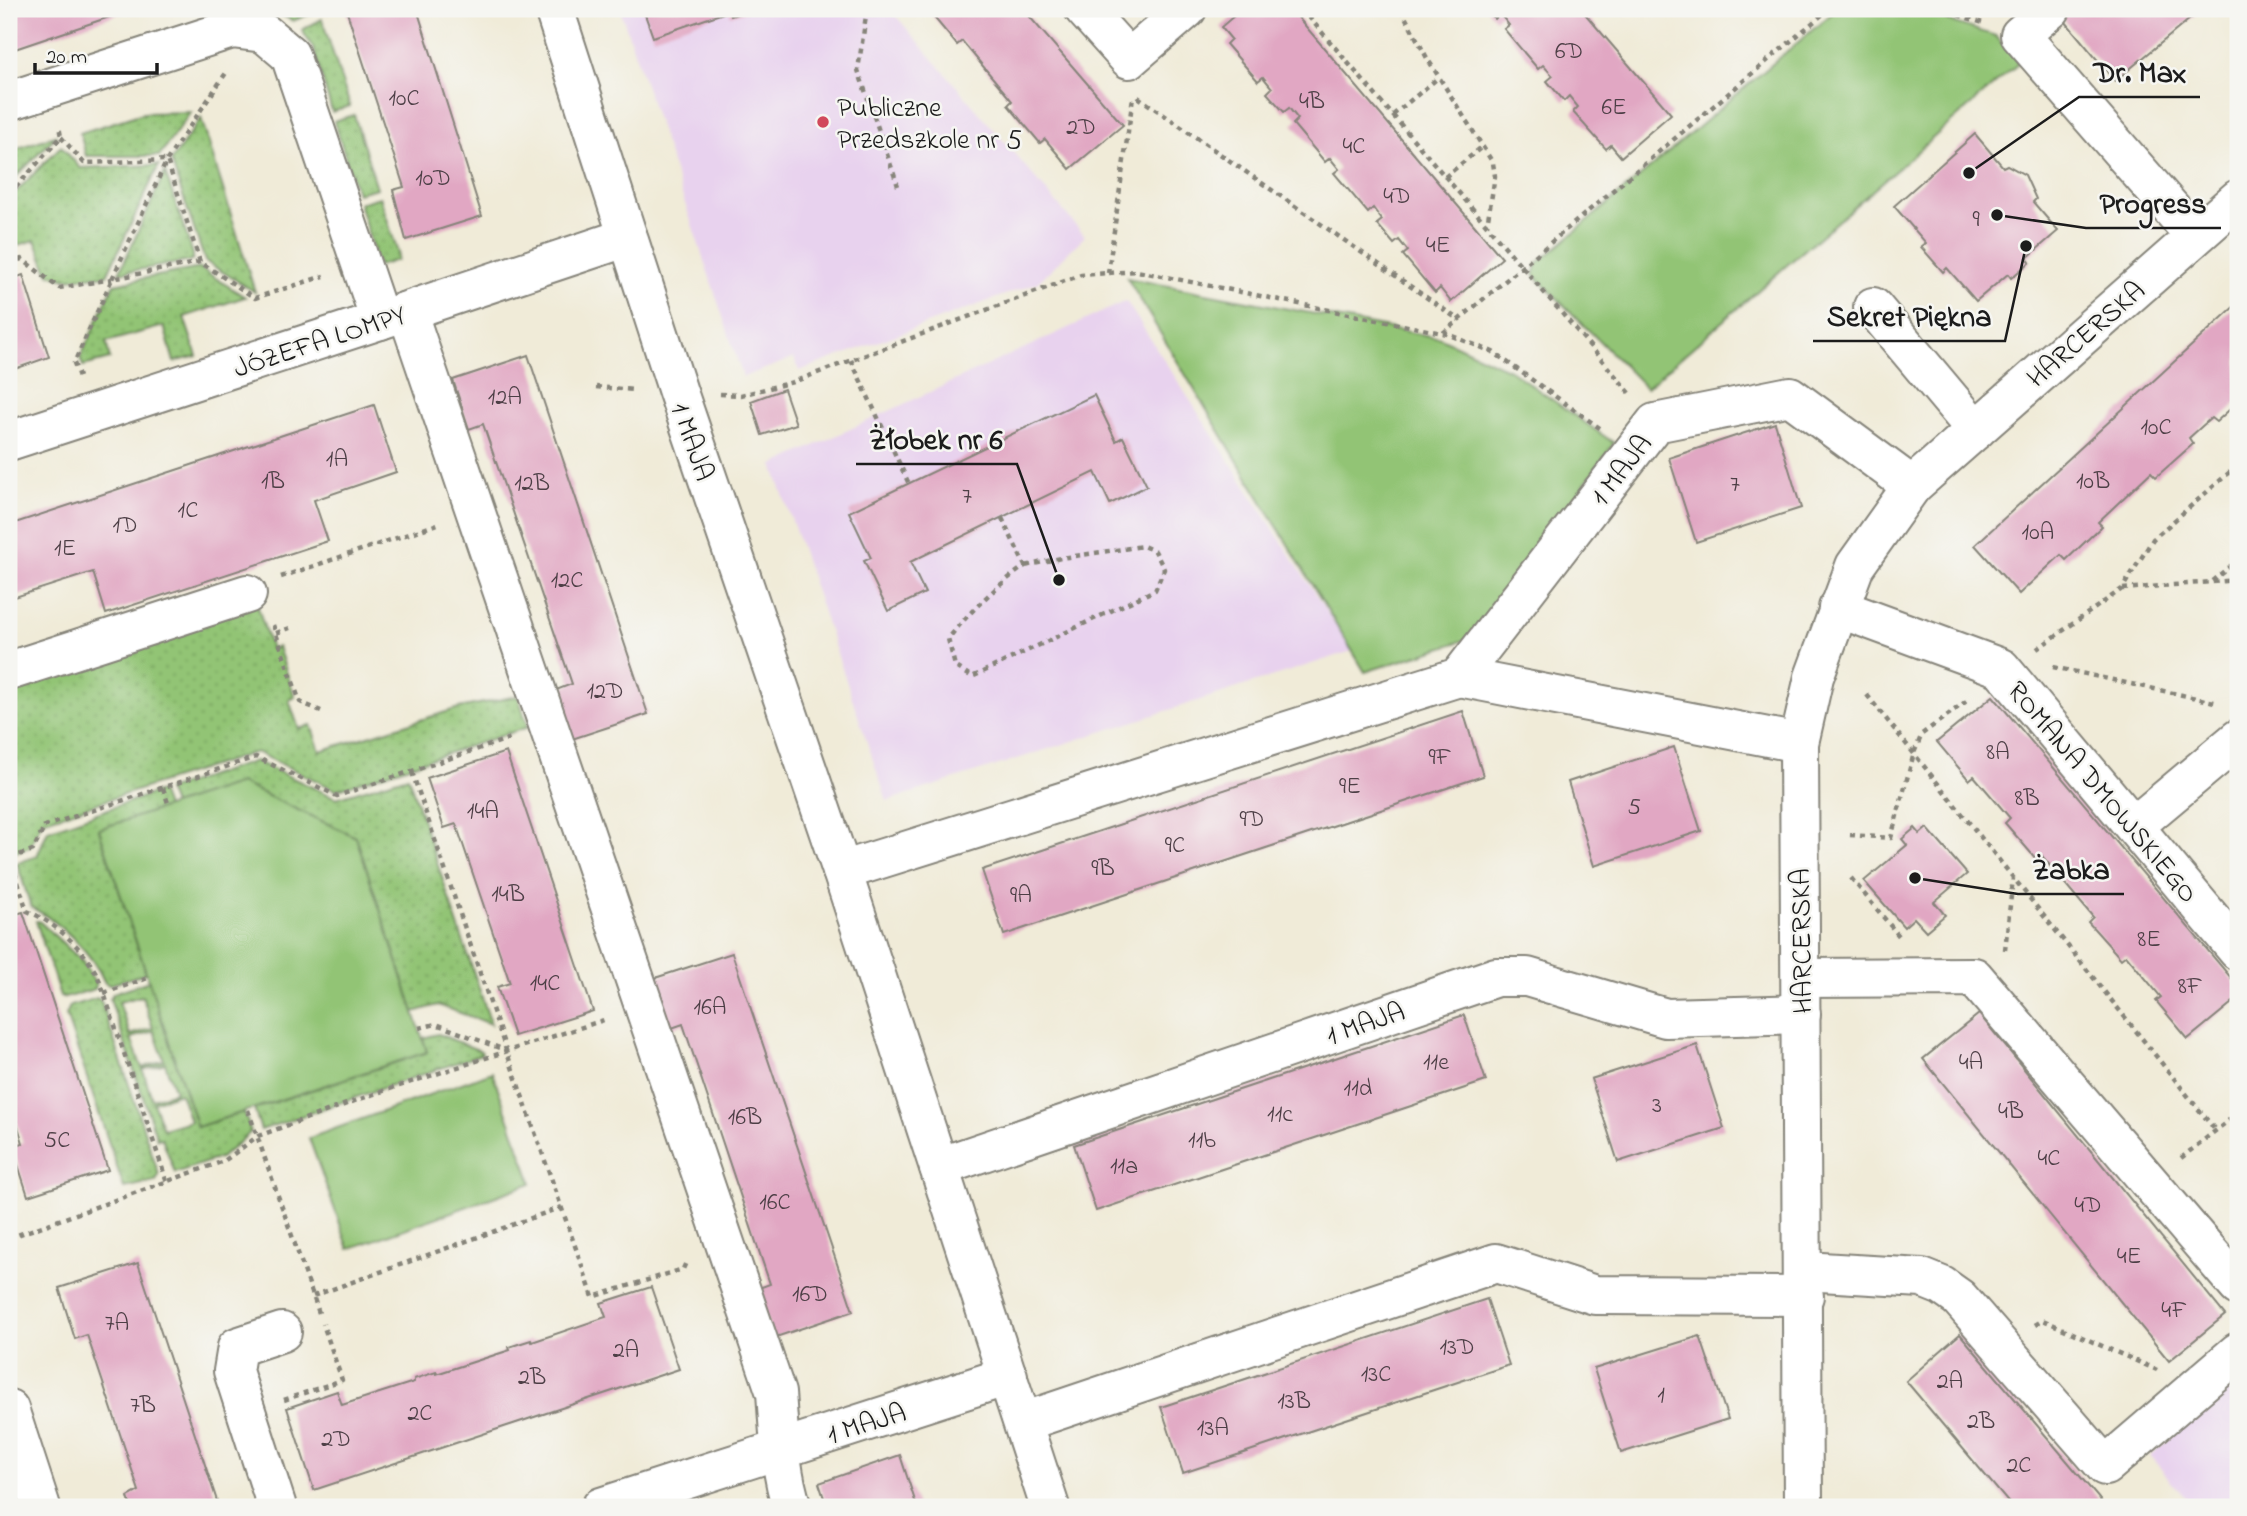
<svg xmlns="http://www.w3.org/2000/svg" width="2247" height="1516" font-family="'Indie Flower',sans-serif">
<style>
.built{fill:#e8d2ee}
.grass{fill:url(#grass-dots);stroke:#577048;stroke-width:2;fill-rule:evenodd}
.park{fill:#92c474;stroke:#577048;stroke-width:2}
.building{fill:#e1a7c3}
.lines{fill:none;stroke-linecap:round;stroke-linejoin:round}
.minor-casing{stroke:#86847a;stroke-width:42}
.path{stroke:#86847a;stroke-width:4.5;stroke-dasharray:5 5;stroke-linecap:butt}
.minor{stroke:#fff;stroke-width:38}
.poi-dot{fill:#d1495b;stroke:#f6f6f2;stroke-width:2.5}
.labels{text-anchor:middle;stroke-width:5;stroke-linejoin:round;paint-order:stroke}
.number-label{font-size:24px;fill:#4d3f46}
.poi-label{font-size:28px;fill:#1c1c1c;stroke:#f6f6f2;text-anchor:start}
.street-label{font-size:28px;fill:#1c1c1c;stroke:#f6f6f2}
.leader{fill:none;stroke:#1c1c1c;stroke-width:2.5}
.callout-dot{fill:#1c1c1c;stroke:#f6f6f2;stroke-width:2.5}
.callout-label{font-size:30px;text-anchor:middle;font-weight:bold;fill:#1c1c1c;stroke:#f6f6f2;stroke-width:5;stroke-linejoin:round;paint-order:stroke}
</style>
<defs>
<pattern id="grass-dots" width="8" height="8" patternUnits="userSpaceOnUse" patternTransform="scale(1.75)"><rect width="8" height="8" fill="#92c474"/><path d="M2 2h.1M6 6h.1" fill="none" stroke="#7da864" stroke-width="1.8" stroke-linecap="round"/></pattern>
</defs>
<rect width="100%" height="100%" fill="#f6f6f2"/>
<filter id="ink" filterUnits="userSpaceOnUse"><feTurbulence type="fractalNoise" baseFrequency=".0143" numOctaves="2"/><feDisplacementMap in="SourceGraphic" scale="14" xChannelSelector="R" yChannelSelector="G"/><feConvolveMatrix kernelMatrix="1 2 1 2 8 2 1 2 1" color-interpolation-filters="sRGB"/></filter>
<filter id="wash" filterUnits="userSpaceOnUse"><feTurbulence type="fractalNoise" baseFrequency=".00686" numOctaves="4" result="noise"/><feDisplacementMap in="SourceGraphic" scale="28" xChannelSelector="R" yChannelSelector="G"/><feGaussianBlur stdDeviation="1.57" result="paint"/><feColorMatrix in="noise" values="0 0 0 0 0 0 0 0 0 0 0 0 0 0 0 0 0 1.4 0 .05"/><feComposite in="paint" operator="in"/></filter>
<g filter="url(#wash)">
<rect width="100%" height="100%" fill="#f0ebd8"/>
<!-- built -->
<g class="built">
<polygon points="620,9 890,9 1085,236 1037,283 799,371 794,358 743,377"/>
<polygon points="1126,301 1352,651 887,801 773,465"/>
<polygon points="2238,1381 2238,1507 2193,1507 2150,1456"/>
</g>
<!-- grass -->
<g class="grass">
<polygon points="270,9 315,9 315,12 293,21"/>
<polygon points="322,19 350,106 332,112 314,50 302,30"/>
<polygon points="191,112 159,156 86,156 80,133 143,113"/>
<polygon points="354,115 377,188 357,193 334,121"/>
<polygon points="201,118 255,292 205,261 171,161"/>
<polygon points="57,135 9,184 9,151"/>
<polygon points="61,146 80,168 159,165 107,275 66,279 49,274 35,240 9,248 9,199"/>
<polygon points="165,172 193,254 193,259 190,261 119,273"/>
<polygon points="380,197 398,253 397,260 378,266 359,203"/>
<polygon points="200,268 245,297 184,317 197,356 174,362 164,326 106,342 110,359 83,366 80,358 114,284"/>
<polygon points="257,604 271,649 278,647 295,697 289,700 299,729 311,725 320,751 459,708 518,696 528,727 336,790 256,752 42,821 30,847 13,853 9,839 9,685"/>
<polygon points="255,761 336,798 408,776 491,1024 438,1005 414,1012 356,837 240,783 173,805 167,790"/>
<path d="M160,791L166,807L99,830L146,973L109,985L105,983C92,952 60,922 31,907L17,863L37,856L48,830Z"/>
<polygon points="36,921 39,921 82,961 96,984 95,989 65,998 60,996"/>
<path d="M149,981L197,1127L244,1112L251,1132L222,1157L175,1173L162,1138L157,1139L110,999L113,993ZM142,996L153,1028L130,1035L119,1002ZM154,1031L164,1060L142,1068L131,1038ZM165,1063L175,1092L152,1099L143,1070ZM180,1093L190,1121L163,1129L153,1102Z"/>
<polygon points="97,998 101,1001 159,1175 156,1181 124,1188 66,1015 70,1006"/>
<polygon points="438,1034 481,1051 482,1054 261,1130 254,1109 427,1052 423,1038"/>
</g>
<!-- park -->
<g class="park">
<polygon points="1837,9 1911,9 1996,36 2019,63 1646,388 1534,275 1538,263"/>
<polygon points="1127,278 1441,338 1510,370 1614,443 1475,637 1365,672"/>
<polygon points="240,783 356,837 427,1052 197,1127 99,829"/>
<polygon points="492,1072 532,1183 349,1249 309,1138"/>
</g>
<g id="blocks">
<!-- building -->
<g class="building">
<polygon points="9,9 133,9 9,51"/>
<polygon points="346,9 417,9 482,216 406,240 393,190 404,187"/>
<polygon points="643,9 752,9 731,16 729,11 653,37"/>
<polygon points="927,9 1023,9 1123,125 1070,169 1045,139 1040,143 1008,105 1012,101 962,41 957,45"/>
<polygon points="1242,9 1291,9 1502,258 1451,302 1440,288 1435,293 1403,255 1408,251 1399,240 1394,244 1377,224 1382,220 1373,208 1368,213 1334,173 1339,169 1330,158 1325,162 1293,124 1298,119 1289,108 1284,112 1267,93 1272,88 1263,77 1258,81 1226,44 1231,39 1221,27"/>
<polygon points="1487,9 1581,9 1671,114 1621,157 1611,145 1606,149 1573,112 1578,107 1569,96 1564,101 1547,81 1553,76 1543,65 1538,69 1504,29 1509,25 1500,14 1495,19"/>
<polygon points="2067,9 2202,9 2115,81 2060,15"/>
<polygon points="1975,134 2003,167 2007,165 2025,175 2036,199 2033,202 2058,231 2027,258 2030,262 2011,278 2008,274 1976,301 1947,268 1943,272 1921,247 1926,243 1894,206"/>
<polygon points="23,275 49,357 9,371 9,280"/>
<polygon points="2238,303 2238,402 2216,422 2211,418 2189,438 2193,444 2156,477 2151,472 2098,522 2102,526 2066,560 2061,555 2019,594 1975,545"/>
<polygon points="528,355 648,714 572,739 556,690 572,684 483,424 469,429 453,380"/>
<polygon points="784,389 796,424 762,435 751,401"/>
<polygon points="1094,395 1116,441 1123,437 1147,486 1110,504 1095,472 910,562 925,593 888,611 864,561 871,558 849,512"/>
<polygon points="374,405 396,472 314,500 328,541 106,614 93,572 9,599 9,525"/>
<polygon points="1775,423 1801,508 1696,542 1669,458"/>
<polygon points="1993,696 2238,986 2238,998 2188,1039 2156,1001 2161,997 2126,955 2121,959 2088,922 2093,917 2042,856 2037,860 2005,823 2010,818 1974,776 1969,780 1937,742"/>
<polygon points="1463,711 1483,776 1004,935 982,870"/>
<polygon points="1674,747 1701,831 1594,866 1568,782"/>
<polygon points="506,752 593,1011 514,1036 497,987 510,983 456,824 444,828 427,778"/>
<polygon points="1915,828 1920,834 1927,828 1967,874 1934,902 1945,915 1926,931 1914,918 1904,927 1864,881 1907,845 1902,839"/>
<polygon points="23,912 108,1170 28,1196 12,1146 23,1143 9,1097 9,916"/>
<polygon points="732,953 853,1311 773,1338 756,1289 770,1284 683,1024 669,1029 652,979"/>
<polygon points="1979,1014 2225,1315 2169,1361 1923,1059"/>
<polygon points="1464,1015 1486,1081 1096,1211 1074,1145"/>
<polygon points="1697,1045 1724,1128 1618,1162 1591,1079"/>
<polygon points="138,1263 219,1507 131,1507 128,1497 139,1491 87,1335 75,1339 59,1288"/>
<polygon points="651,1287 679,1369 314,1490 287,1408 337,1391 342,1405 414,1382 414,1379 436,1372 436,1374 510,1350 509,1347 531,1340 532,1342 606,1317 601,1303"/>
<polygon points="1487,1299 1509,1365 1183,1473 1161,1407"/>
<polygon points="1960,1334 2106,1507 2012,1507 1906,1381"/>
<polygon points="1700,1336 1728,1419 1621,1453 1594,1369"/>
<polygon points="900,1455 917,1507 827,1507 819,1483"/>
</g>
</g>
</g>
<g filter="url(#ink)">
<use href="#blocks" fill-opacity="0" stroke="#86847a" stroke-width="2"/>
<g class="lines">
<defs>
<g id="minor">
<polyline points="554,9 678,392 842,871 1050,1507"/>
<polyline points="1084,9 1129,59 1187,9"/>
<polyline points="2051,9 2020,35 2195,236"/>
<polyline points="9,101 232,29 264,33 290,55 380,320"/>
<polyline points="1873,307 1976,430"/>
<path d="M407,311L776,1393C779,1430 780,1472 792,1507"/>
<polyline points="9,441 380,320 628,237"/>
<polyline points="1838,608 2001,668 2238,951"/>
<polyline points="9,671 247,594"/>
<polyline points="1459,677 1799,743"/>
<polyline points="2134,826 2238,739"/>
<polyline points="842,871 1459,677 1655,423 1790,396 1912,486"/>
<polyline points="1801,978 1974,977 2238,1286"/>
<polyline points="939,1167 1496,977 1527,977 1666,1018 1801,1014"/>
<polyline points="1804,1271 1922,1278 1942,1286 1959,1298 2105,1466 2238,1352"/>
<polyline points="9,1409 41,1507"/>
<polyline points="1023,1422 1496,1263 1595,1295 1804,1296"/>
<polyline points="277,1507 233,1371 237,1347 282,1332"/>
<polyline points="601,1507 1008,1376"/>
<polyline points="1803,1507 1799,743 1814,677 1855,566 1912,486 2238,199"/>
</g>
</defs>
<!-- minor casing -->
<use href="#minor" class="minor-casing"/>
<!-- path -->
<g class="path">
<polyline points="867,9 858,70 898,186"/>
<polyline points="1302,9 1630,393"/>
<polyline points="1401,9 1427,58 1493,163 1495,176 1487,225"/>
<polyline points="1939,9 1983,23"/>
<polyline points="1138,97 1459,320"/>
<polyline points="1393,115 1439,77"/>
<polyline points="61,137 84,163 167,160 200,262 255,298 324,276"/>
<polyline points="1445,177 1483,146"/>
<polyline points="9,195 61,137 59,126"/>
<polyline points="9,262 22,259 59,288 112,279"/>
<polyline points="200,262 112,279 167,160 226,73"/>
<polyline points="1108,273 1133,97"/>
<polyline points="1443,333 1829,9"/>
<polyline points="851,360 909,484"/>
<polyline points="79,377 74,363 112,279"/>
<polyline points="596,387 634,390"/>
<polyline points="720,394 741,395 793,382 1081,275 1108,273 1137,271 1447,334 1493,352 1601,429"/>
<path d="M1002,518L1025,566C995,587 971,610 948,639L955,666L972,677L1155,590L1164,569L1155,551L1143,546L1061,558L1025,566"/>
<polyline points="281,577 438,524"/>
<polyline points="2212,581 2238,560"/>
<polyline points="2123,589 2238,580"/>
<polyline points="273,625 300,702 321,711"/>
<polyline points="276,633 290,628"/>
<polyline points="2037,649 2122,589 2153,539 2238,465"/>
<polyline points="2053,667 2219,703"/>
<polyline points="1867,695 2216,1131"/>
<polyline points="412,772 506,1050 593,1297 683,1269 687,1260"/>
<polyline points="163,788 169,806"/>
<polyline points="1850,835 1891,838 1914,753 1922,734 1968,700"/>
<path d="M9,853L27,911C52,921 79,944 93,968C98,975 101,985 104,993L167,1182"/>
<polyline points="10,858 33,850 45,826 256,757 337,796 511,738"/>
<polyline points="1851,878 1899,936"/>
<polyline points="2005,950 2013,878"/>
<polyline points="104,993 148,978"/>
<polyline points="419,1028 436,1024 505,1050"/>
<polyline points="248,1110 319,1313"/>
<polyline points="2181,1158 2238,1113"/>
<polyline points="9,1238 224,1161 258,1136 374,1094 607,1019"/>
<polyline points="313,1296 562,1207"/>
<polyline points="2035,1325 2043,1320 2157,1370"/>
<polyline points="284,1400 342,1380 323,1324"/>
</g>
<!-- minor -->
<use href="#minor" class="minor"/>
</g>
</g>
<!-- markers -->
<circle class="poi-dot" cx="823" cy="122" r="7"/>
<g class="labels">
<!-- number labels -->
<g class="number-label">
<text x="1569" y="58">6D</text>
<text x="404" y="105">10C</text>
<text x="1312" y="108">4B</text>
<text x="1614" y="114">6E</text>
<text x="1081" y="134">2D</text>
<text x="1354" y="153">4C</text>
<text x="433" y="185">10D</text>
<text x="1397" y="203">4D</text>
<text x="1976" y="226">9</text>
<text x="1438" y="252">4E</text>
<text x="505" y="404">12A</text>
<text x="2156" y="434">10C</text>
<text x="337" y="466">1A</text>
<text x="273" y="488">1B</text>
<text x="2093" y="488">10B</text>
<text x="532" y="490">12B</text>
<text x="1735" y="491">7</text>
<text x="967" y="503">7</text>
<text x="188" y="517">1C</text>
<text x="125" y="532">1D</text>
<text x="2038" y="539">10A</text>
<text x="65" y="555">1E</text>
<text x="567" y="587">12C</text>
<text x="605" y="698">12D</text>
<text x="1998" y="759">8A</text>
<text x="1440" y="764">9F</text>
<text x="1350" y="793">9E</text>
<text x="2027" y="805">8B</text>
<text x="1634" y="814">5</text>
<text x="483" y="818">14A</text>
<text x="1252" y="826">9D</text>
<text x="1175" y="852">9C</text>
<text x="1103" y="875">9B</text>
<text x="508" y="901">14B</text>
<text x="1021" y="902">9A</text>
<text x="2149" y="946">8E</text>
<text x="545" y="990">14C</text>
<text x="2190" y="993">8F</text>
<text x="710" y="1014">16A</text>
<text x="1436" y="1069">11e</text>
<text x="1971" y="1069">4A</text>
<text x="1358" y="1095">11d</text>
<text x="1657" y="1112">3</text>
<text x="2011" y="1118">4B</text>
<text x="1280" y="1121">11c</text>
<text x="745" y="1124">16B</text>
<text x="57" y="1147">5C</text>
<text x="1202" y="1147">11b</text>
<text x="2049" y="1165">4C</text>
<text x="1124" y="1173">11a</text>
<text x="775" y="1209">16C</text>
<text x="2088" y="1212">4D</text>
<text x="2129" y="1263">4E</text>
<text x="810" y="1301">16D</text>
<text x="2174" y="1317">4F</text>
<text x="117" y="1330">7A</text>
<text x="1457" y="1354">13D</text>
<text x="626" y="1357">2A</text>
<text x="1376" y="1381">13C</text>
<text x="532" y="1384">2B</text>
<text x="1950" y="1388">2A</text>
<text x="1661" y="1402">1</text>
<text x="1294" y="1408">13B</text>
<text x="143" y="1412">7B</text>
<text x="420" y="1420">2C</text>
<text x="1981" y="1428">2B</text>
<text x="1213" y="1435">13A</text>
<text x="336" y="1446">2D</text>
<text x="2019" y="1472">2C</text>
</g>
<!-- poi labels -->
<g class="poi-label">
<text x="837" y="116">Publiczne<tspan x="837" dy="32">Przedszkole nr 5</tspan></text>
</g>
<!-- street labels -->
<g class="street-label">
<text transform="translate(2085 333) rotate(-41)" y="10">HARCERSKA</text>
<text transform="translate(319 340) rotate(-18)" y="10">JÓZEFA LOMPY</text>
<text transform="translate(694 441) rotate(71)" y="10">1 MAJA</text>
<text transform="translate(1620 469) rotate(-52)" y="10">1 MAJA</text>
<text transform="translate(2104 791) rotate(50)" y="10">ROMANA DMOWSKIEGO</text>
<text transform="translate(1800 941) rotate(-91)" y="10">HARCERSKA</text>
<text transform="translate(1365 1022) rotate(-19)" y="10">1 MAJA</text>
<text transform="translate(866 1422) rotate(-17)" y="10">1 MAJA</text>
</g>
</g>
<!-- callouts -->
<path class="leader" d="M1969 173L2079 97H2200M1997 215L2086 228H2221M2026 246L2005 341H1813M1059 580L1017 464H856M1915 878L2018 894H2124"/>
<g class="callout-dot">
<circle cx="1969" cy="173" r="7"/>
<circle cx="1997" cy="215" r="7"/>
<circle cx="2026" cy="246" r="7"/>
<circle cx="1059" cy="580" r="7"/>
<circle cx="1915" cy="878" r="7"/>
</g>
<g class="callout-label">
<text x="2140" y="82">Dr. Max</text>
<text x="2153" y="213">Progress</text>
<text x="1909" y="326">Sekret Piękna</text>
<text x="936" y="449">Żłobek nr 6</text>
<text x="2071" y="879">Żabka</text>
</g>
<!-- margin -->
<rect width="2247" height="1516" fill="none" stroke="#f6f6f2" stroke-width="35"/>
<!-- scale -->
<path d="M35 63v10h122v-10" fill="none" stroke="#1c1c1c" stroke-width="3.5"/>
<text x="46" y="63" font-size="21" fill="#1c1c1c" stroke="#f6f6f2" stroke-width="5" paint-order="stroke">20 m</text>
</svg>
